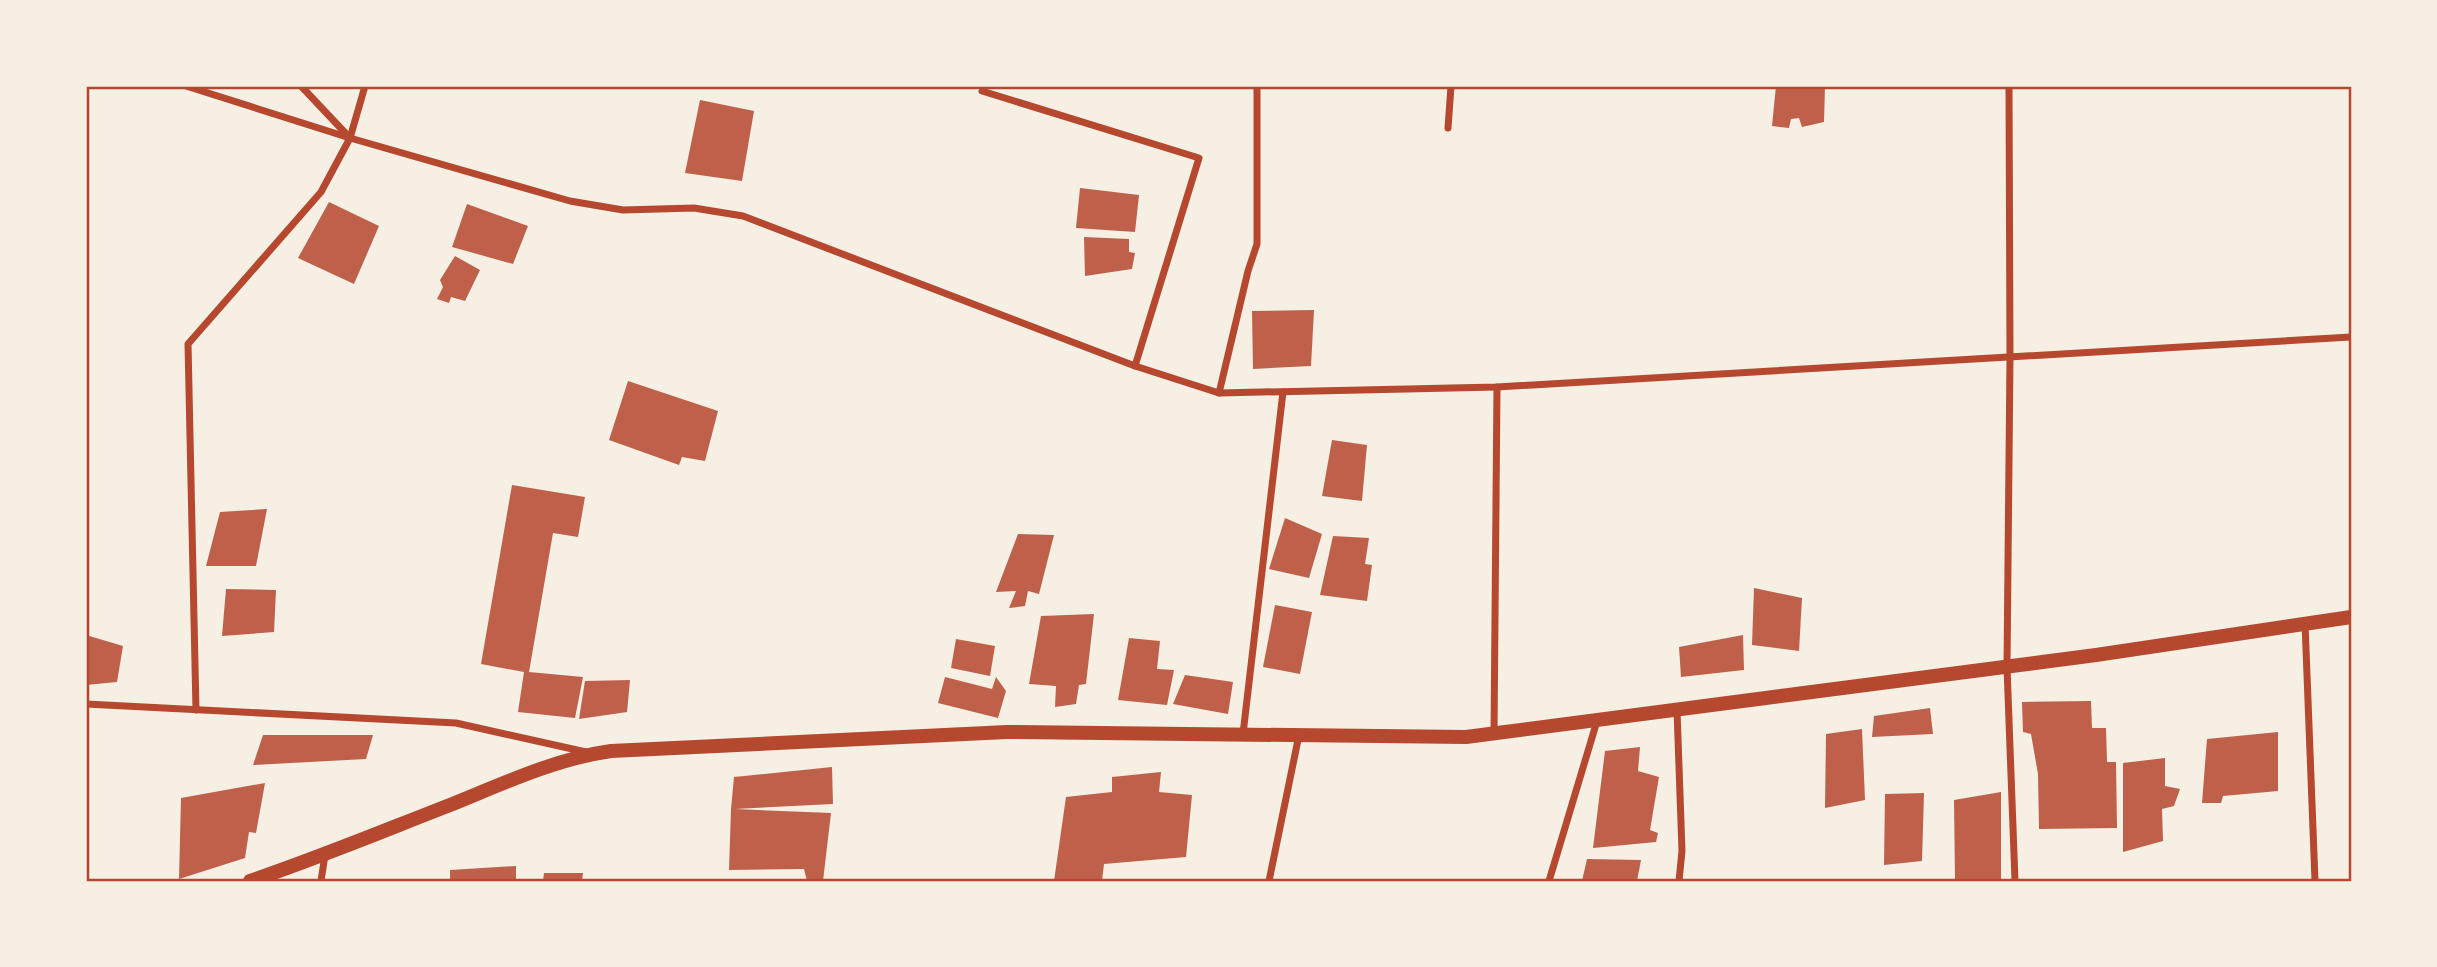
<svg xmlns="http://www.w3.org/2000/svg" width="2437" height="967" font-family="'Playfair Display',serif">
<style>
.building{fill:#bf614a}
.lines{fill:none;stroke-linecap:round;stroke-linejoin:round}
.minor{stroke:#b5482f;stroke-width:7}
.secondary{stroke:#b5482f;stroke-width:14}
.neatline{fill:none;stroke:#b5482f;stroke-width:2.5}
</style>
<rect width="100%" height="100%" fill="#f6efe4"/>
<!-- building -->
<g class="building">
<polygon points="1776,86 1825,86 1824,122 1802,127 1799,118 1791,119 1789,128 1772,126"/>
<polygon points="700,100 754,111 742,181 685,173"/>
<polygon points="1080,188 1139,195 1135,232 1076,228"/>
<polygon points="329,202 379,226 354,284 298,258"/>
<polygon points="467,204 528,226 513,264 452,247"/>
<polygon points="1084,237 1129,239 1129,252 1135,253 1132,269 1085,276"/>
<polygon points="455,256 480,270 465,301 451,297 449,303 437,299 443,287 440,280"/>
<polygon points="1314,310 1311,366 1253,369 1252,311"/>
<polygon points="628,381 718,411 705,461 682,457 679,465 609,440"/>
<polygon points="1332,440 1367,445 1362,501 1322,496"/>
<polygon points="512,485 585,497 578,537 553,533 529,672 583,677 575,718 518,712 524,672 481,664"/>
<polygon points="267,509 256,566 206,566 220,512"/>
<polygon points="1285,518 1322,534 1309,578 1269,569"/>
<polygon points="1018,534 1054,535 1039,594 1028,591 1025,606 1009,608 1016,591 996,592"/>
<polygon points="1333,536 1369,538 1365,564 1372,565 1367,601 1320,595"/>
<polygon points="1754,588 1802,598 1799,651 1752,645"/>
<polygon points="226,589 276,590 274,632 222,636"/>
<polygon points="1275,605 1312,612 1300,674 1263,667"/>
<polygon points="1094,614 1086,684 1079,685 1076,704 1055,707 1056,686 1029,684 1041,616"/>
<polygon points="86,635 123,646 117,682 86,685"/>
<polygon points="1743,635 1744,670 1681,677 1679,647"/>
<polygon points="1129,638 1160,641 1157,669 1174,670 1167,705 1118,700"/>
<polygon points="956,639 995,646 990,676 951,668"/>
<polygon points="1185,675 1233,682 1228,714 1173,704"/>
<polygon points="945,677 992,689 996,677 1006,691 998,718 938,703"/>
<polygon points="630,680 627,712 579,719 585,681"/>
<polygon points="2091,701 2092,728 2106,728 2107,762 2116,762 2117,828 2039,829 2038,774 2031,734 2023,732 2022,702"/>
<polygon points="1930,708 1933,734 1872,737 1874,716"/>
<polygon points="1862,729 1865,800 1825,808 1826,734"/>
<polygon points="2278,732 2278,791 2223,796 2221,803 2202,803 2207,739"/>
<polygon points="263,735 373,735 366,759 253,765"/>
<polygon points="1640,747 1638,771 1659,777 1650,830 1658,833 1656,842 1593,848 1605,751"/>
<polygon points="2165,758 2165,786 2180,789 2174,806 2162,809 2163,841 2123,852 2123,763"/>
<polygon points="832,767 833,804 735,809 831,813 823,881 807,881 804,869 729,870 731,809 734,777"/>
<polygon points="1161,772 1159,792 1192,795 1186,857 1104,864 1102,881 1054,881 1066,797 1112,792 1112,777"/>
<polygon points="265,783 256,833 249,832 245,858 179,879 181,798"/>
<polygon points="2001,792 2001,881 1955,881 1954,800"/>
<polygon points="1924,793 1922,861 1884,865 1885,794"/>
<polygon points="1587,859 1641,860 1637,881 1582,881"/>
<polygon points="516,866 516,881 450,881 450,870"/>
<polygon points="544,873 583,873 582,881 543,881"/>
</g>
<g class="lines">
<!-- minor -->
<g class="minor">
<polyline points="186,86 350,138 570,201 623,210 694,208 743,216 1135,366 1219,393 1248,271 1257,244 1257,86"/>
<polyline points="2009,86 2010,357 2007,667 2015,881"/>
<polyline points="982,91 1199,158 1135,366"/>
<polyline points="1448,128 1451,86"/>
<polyline points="350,138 365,86"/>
<polyline points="1219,393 1497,387 2351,337"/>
<polyline points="2305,623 2315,881"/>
<polyline points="86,704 456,723 586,752"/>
<polyline points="196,710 188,344 321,192 350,138 301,86"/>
<polyline points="1677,710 1682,851 1679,881"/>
<polyline points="1494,733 1497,387"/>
<polyline points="1243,734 1283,392"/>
<polyline points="321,881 325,855"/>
<polyline points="1269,881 1299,735"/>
<polyline points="1549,881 1597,721"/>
</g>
<!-- secondary -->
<path class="secondary" d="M250,881C318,858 383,831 450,805C502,784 555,759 611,751L1007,732L1466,737L2096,655L2351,617"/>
</g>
<!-- border -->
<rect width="2437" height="967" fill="none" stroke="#f6efe4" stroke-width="175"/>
<rect x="88" y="88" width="2262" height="792" class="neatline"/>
</svg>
